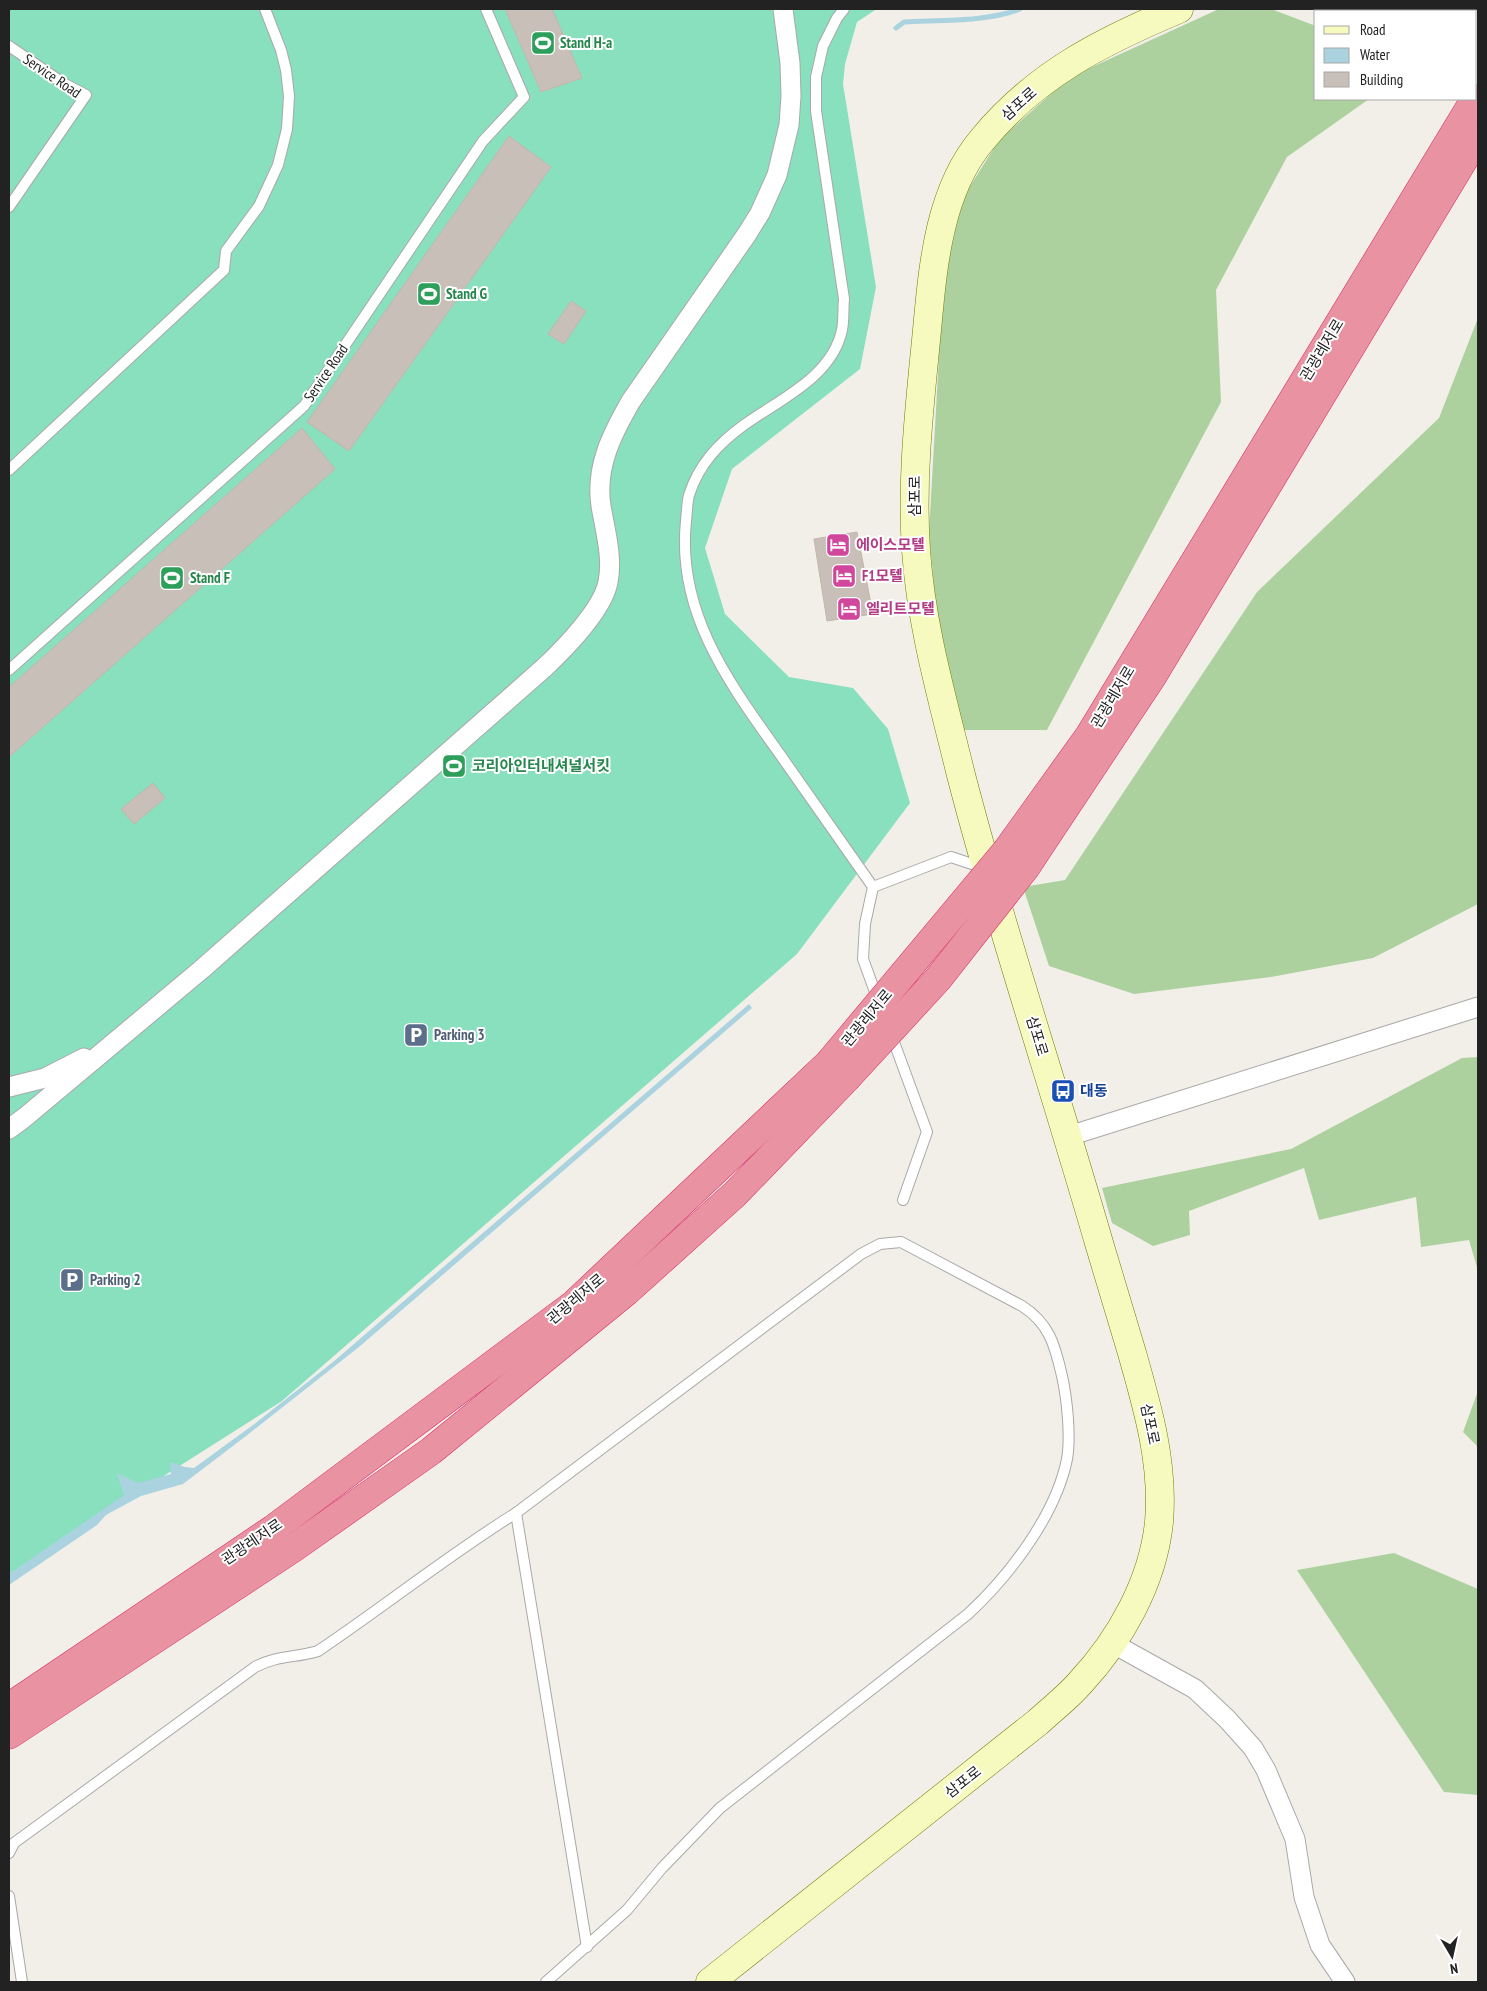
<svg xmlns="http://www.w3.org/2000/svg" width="1487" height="1991" font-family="'PT Sans Narrow','Noto Sans KR',sans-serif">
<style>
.forest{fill:#add19e}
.pitch{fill:#88e0be}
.water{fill:#aad3df}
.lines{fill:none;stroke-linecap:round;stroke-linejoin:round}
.stream{stroke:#aad3df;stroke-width:5}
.building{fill:#c7bfb8;stroke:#c4b6ab}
.lane-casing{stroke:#a9a9a9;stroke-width:12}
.street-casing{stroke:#a9a9a9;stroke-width:21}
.secondary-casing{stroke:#707d05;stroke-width:29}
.highway-casing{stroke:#dc2a67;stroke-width:29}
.lane{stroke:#fff;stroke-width:10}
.street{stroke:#fff;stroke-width:19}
.secondary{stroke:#f7fabf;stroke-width:28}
.highway{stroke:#e892a2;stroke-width:28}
.highway-bridge-casing{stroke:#dc2a67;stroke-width:29;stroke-linecap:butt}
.highway-bridge{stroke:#e892a2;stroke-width:28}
.labels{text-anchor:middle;stroke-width:4;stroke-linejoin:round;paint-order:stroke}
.leisure-label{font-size:15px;font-weight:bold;fill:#27864d;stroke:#fff;text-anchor:start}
.street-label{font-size:15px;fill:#222;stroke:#fff}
.hotel-label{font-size:15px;font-weight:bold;fill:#b23c85;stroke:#fff;text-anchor:start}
.service-label{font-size:15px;font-weight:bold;fill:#4e5e75;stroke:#fff;text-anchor:start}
.transit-label{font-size:15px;font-weight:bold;fill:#164399;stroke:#fff;text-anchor:start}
</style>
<rect width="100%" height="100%" fill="#f2efe9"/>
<!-- forest -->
<g class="forest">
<polygon points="1219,9 1271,9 1316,26 1316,99 1369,99 1287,157 1216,290 1221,402 1047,730 963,730 938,629 929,533 943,285 962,199 999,140 1070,77"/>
<polygon points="1478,318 1478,904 1373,958 1271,977 1134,994 1049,966 1023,887 1065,880 1257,592 1439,418"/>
<polygon points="1478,1057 1478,1271 1469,1240 1421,1247 1416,1197 1319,1220 1304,1168 1189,1211 1190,1235 1153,1246 1112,1223 1102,1188 1291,1149 1462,1058"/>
<polygon points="1478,1391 1478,1447 1463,1432"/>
<polygon points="1394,1553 1478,1589 1478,1795 1444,1792 1297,1570"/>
</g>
<!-- pitch -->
<polygon class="pitch" points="9,9 899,9 875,10 857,22 845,64 843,84 876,287 860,369 732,469 705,548 725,614 789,677 853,688 888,729 910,803 797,954 282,1401 9,1574"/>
<!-- water -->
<polygon class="water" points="749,1004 752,1008 359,1347 246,1436 183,1484 141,1496 106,1515 97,1525 9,1585 9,1574 124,1495 117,1473 138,1483 171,1474 170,1462 185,1467 194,1468 253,1425 333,1362"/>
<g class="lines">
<!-- stream -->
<path class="stream" d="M896,28L904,22C940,20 988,22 1020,9"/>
</g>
<!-- building -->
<g class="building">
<polygon points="505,9 552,9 582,78 541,92"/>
<polygon points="509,136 551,167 349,451 307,422"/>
<polygon points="571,301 586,311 564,344 548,334"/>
<polygon points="302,428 335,469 9,757 9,687"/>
<polygon points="857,532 873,614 827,621 814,539"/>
<polygon points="153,783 165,798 134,824 121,809"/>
</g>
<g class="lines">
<defs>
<g id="lane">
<path d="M844,9L837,18L823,46L816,77V111L844,299C843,309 844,320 842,330C832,377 780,399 744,425C719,443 699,464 689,495C687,503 687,512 686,521C676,617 734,689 786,763C815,804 844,846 873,887L865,924L863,959L878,1000"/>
<polyline points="9,46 63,83 86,95 9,207"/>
<polyline points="9,470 224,270 226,251 259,206 278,165 287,129 289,96 286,70 281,50 265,9"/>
<polyline points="9,670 304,406 483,141 524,97 486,9"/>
<polyline points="873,887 951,857 984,868"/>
<polyline points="891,1034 927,1132 903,1200"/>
<polyline points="516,1513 587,1947"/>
<path d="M9,1853L14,1843L255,1667C277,1655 296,1658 318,1651C385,1606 447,1556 516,1513L861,1254L880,1244L901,1242L1022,1306C1049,1323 1055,1345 1062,1376C1067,1399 1071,1436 1067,1459C1056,1515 1009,1576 968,1614L720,1808L662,1868L627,1910L546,1982"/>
<polyline points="9,1896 22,1982"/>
</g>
<g id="street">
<polyline points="9,1087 45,1078 84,1058"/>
<path d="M9,1129L24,1118L202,969L545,667C565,648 603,609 608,582C613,557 605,530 601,506C595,467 612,434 631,401L747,234L760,213L777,175L789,125L791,96L790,63L783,9"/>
<polyline points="1069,1136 1478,1007"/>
<polyline points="1112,1643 1195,1689 1227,1719 1253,1748 1266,1770 1295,1839 1304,1897 1320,1945 1345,1982"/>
</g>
<path id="secondary" d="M710,1982L1038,1722C1052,1709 1068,1697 1080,1683C1120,1640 1153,1582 1159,1522C1164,1464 1148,1409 1132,1353C1121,1317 1110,1280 1099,1243C1054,1087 1002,932 961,775C943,701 921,626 916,550C911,476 920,403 927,330C933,265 939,191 982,140C1036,74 1103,41 1179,9"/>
<g id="highway">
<polyline points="1007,850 1089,736 1475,99"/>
<polyline points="1026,867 1152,677 1478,136"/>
<polyline points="9,1707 273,1529 574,1304 829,1063"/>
<polyline points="9,1735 292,1549 431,1451 626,1292 735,1194 846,1079"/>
</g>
</defs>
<!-- lane casing -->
<use href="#lane" class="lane-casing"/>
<!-- street casing -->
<use href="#street" class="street-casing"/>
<!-- secondary casing -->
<use href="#secondary" class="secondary-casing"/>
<!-- highway casing -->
<use href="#highway" class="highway-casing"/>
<!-- lane -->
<use href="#lane" class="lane"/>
<!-- street -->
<use href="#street" class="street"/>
<!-- secondary -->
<use href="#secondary" class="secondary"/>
<!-- highway -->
<use href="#highway" class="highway"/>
<defs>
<g id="highway-bridge">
<polyline points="829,1063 1007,850"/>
<polyline points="846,1079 938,979 1026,867"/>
</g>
</defs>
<!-- highway-bridge casing -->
<use href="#highway-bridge" class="highway-bridge-casing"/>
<!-- highway-bridge -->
<use href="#highway-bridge" class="highway-bridge"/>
</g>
<!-- icons -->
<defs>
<symbol id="stadium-square" viewBox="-11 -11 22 22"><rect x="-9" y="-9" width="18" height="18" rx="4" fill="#2e9e5b" stroke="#fff"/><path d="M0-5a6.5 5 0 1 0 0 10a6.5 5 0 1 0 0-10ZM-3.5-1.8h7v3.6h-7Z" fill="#fff"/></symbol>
<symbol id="hotel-square" viewBox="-11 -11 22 22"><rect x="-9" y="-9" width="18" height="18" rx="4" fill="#d1479c" stroke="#fff"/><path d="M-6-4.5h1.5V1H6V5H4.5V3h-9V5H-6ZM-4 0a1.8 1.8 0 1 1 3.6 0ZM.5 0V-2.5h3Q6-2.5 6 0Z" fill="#fff"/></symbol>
<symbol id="parking-square" viewBox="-11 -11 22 22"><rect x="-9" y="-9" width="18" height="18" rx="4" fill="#5c6f8a" stroke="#fff"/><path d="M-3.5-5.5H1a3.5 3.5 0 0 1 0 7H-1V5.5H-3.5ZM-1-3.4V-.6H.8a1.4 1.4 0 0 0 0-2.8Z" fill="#fff"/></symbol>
<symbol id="bus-square" viewBox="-11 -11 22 22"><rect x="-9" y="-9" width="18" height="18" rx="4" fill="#1a4fb4" stroke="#fff"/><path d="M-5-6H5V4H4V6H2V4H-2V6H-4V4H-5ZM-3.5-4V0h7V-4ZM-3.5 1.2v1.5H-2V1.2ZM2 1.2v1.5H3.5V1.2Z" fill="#fff"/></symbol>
</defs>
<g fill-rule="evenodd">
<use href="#stadium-square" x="529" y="29" width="28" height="28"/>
<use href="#stadium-square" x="415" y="280" width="28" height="28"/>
<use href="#hotel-square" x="824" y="531" width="28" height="28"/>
<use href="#hotel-square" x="830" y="562" width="28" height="28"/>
<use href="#stadium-square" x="158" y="564" width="28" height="28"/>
<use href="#hotel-square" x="835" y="595" width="28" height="28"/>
<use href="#stadium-square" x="440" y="752" width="28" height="28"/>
<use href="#parking-square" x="402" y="1021" width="28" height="28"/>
<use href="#bus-square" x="1049" y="1077" width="28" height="28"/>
<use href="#parking-square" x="58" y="1266" width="28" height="28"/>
</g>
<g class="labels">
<!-- leisure labels -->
<g class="leisure-label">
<text x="560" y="48">Stand H-a</text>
<text x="446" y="299">Stand G</text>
<text x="190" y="583">Stand F</text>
<text x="472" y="771">코리아인터내셔널서킷</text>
</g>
<!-- street labels -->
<g class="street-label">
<text transform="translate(52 76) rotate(34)" y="5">Service Road</text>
<text transform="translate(1019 104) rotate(-42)" y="5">삼포로</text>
<text transform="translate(1322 350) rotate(-59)" y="5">관광레저로</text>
<text transform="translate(326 373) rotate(-56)" y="5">Service Road</text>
<text transform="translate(915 496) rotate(-90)" y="5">삼포로</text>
<text transform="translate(1113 697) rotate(-59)" y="5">관광레저로</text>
<text transform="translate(867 1018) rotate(-50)" y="5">관광레저로</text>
<text transform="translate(1037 1036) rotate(73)" y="5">삼포로</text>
<text transform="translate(576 1299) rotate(-40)" y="5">관광레저로</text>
<text transform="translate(1150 1424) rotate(78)" y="5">삼포로</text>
<text transform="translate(252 1542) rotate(-34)" y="5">관광레저로</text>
<text transform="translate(963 1782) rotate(-38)" y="5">삼포로</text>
</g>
<!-- hotel labels -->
<g class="hotel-label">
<text x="856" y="550">에이스모텔</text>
<text x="862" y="581">F1모텔</text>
<text x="866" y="614">엘리트모텔</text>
</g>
<!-- service labels -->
<g class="service-label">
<text x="434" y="1040">Parking 3</text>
<text x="90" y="1285">Parking 2</text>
</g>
<!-- transit labels -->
<g class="transit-label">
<text x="1080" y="1096">대동</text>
</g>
</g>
<!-- border -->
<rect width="1487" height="1991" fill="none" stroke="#222222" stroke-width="20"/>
<!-- legend -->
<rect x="1314" y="10" width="162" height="90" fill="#ffffff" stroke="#a7a7a7"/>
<rect x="1324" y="26" width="25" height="8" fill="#f7fabf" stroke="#a7a7a7"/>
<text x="1360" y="35" font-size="15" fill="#222222">Road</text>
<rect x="1324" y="48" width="25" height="15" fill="#aad3df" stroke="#a7a7a7"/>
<text x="1360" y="60" font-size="15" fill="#222222">Water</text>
<rect x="1324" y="72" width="25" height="15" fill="#c7bfb8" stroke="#a7a7a7"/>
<text x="1360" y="85" font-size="15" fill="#222222">Building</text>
<!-- north arrow -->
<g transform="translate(1452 1956) rotate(171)" stroke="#ffffff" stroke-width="4" paint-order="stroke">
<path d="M0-4L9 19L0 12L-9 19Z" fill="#222222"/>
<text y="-8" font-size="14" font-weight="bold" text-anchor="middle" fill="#222222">N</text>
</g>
</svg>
